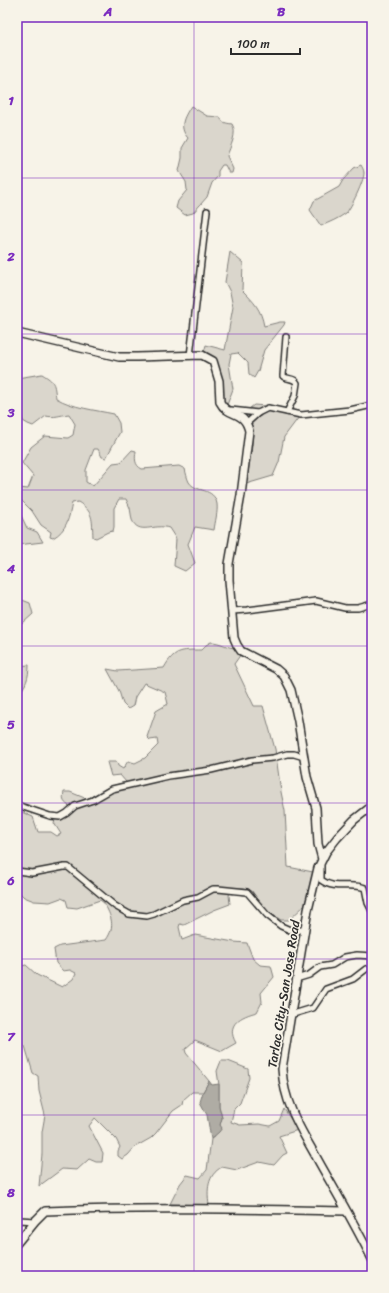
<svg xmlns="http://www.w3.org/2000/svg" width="389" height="1293" font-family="Sriracha,sans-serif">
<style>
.green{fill:#dad6cc;stroke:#82807c}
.water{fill:#afaca4;stroke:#7a7874}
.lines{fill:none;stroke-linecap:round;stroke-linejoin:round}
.street-casing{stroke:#2b2b2b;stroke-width:8}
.secondary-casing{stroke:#2b2b2b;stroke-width:10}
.street{stroke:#f7f3e8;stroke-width:5}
.secondary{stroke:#f7f3e8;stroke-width:7}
.grid{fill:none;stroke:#7b2cbf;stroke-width:1;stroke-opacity:0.55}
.labels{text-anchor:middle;stroke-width:3.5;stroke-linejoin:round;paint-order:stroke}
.street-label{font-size:13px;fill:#2b2b2b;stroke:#f7f3e8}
.neatline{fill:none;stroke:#7b2cbf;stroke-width:1.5}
.grid-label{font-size:13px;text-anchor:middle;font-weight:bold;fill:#7b2cbf}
</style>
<rect width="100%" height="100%" fill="#f7f3e8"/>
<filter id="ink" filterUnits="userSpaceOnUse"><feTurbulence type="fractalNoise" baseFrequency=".025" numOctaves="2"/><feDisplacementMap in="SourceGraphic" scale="8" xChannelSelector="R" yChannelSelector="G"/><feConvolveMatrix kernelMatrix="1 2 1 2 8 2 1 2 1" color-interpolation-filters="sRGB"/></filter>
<g filter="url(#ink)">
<!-- green -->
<g class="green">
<path d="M191,106L207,116L220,117C222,123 226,123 232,124C238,133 230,147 227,156L233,169L232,173H229L225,165H222L218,171V176L212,183L207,197L193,213L185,215L176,208L178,201L187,190L186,182L179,171L182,158V148L188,138C178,127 184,117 191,106Z"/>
<path d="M361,165C362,167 364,170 364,173C364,181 351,208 346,213C338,219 330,222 321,226L310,210L314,201L339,187L343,180L354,168Z"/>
<path d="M230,252L243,263L242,290C254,302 261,309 264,326L280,322H285L284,325L264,350L258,371L254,378L249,374L248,363L238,353L231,354L229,364L233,389L227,405L223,400L217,363L213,357L204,352L206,345L225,350L233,307L230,292L225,282Z"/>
<path d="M42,374C55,382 54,383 56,398C73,408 95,410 114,414L119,423L120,432L106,458L102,457L98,449H94L86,470V482L93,486L113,463L121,462L132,450L136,451C135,458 134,465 142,469L179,466L185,469C186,473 187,478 189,482C196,493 214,487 217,504C218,512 215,522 214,530L195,527L188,544L195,563L185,571L174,566L176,539L169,528C154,523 139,536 132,520C131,516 131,512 130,508C129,505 127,502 126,499H119L114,508V527L113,531L108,532L96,538L93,537C92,519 94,512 78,502L72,503C69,518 67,530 53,538L50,537L51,532L41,525L32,511L17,496L19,488L28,489L33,476L22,463L31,447L45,436L68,438L73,435L75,424L69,414C60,415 54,418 46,416L33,426L28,424L23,421L21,414L17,418V378Z"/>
<path d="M254,405L266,406L299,417L284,437L279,462L273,476L246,484C248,471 256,434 251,423C250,420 245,417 242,414Z"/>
<polygon points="17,507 27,528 37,532 43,542 17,545"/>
<polygon points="17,598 30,603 33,614 23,623 17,625"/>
<path d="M211,642C221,642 227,648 236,648L241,654L234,664L254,706H263L275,749L281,792L285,811L288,867L313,872L305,905L289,920H281L264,909L252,891L244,888H233L229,895L230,904L214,910L184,925L180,924L179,927L182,940L195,935L234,942L247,943L253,959L260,965L271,966L274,977L261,993L262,1002L257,1012C241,1016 225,1024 236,1043L222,1051L195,1040L185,1049L186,1053L209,1081L203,1092H192L183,1100L182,1105L173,1111L156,1133L151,1138L135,1147L128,1155L122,1159L118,1156V1151L120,1147L116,1139L95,1118L89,1126L103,1153L102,1162H96L89,1159L77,1170L62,1169L39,1186L42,1154V1132L45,1115L39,1091L38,1076L33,1073L25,1046L17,1040V967L26,965L37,975L62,987L73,979L76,973L70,970L63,971L56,963L54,949L60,946L106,940C116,926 111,916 104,903L100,900L77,908L68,907L66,900L61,898L50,902L34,901L24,897L17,890V810L33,817L38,832H51L57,836L61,834L54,823L56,816L71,807C64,803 62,801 64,792H70L87,799L108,787L126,782L120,775L111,776L107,762H117L118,766L123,769L128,761L135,763L145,758L158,745L157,739L150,740L147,737L156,711L168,704L165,692L144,683L135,697L133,706L128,709L123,704L119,691L107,669L118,671L164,668C174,650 181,650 201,650L206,645Z"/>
<path d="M29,665C29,677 26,687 17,695V666Z"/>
<path d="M221,1061H228L248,1069L249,1078L240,1103L234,1109L231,1122L240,1125L259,1124L270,1126L279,1121L284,1109L298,1130L279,1136L287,1153L283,1155L274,1165L259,1162L237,1170L222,1167C207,1175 207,1191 209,1205L170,1204L180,1184L187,1175L200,1178L207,1170L211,1139L214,1137L220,1125L222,1118L219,1106V1085L217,1071Z"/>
</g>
<!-- water -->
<polygon class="water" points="209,1081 212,1085 219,1084 219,1106 222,1118 220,1125 222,1128 219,1132 211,1139 207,1115 200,1102 203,1092"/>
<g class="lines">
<defs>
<g id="street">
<path d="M286,337L283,376C287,380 294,377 297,383L295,396L287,412"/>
<polyline points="190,356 207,211"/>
<polyline points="231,410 258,413"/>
<polyline points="247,423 258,413 268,408 301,415 350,410 372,405"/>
<polyline points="232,611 247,610 316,601 345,608 358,608 372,604"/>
<polyline points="17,805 50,816 60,817 67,813 75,806 93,800 112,789 168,776 211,770 252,760 273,758 287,754 294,754 304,757"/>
<path d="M321,866V880C336,891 350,882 365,888L368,903L372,911"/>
<polyline points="17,871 32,873 64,867 68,867 115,906 129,914 147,916 154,914 183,900 198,897 213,889 218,889 247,892 267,915 281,926 290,930 304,930"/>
<polyline points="296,979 309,975 320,967 332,965 345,957 357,955 372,956"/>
<polyline points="290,1015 313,1008 326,989 353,979 366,969"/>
<polyline points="17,1221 20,1220 35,1221"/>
</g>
<g id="secondary">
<path d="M17,333L119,357H137L202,355L213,361L219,381L220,402C228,418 244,409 249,431L241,495L229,564V580L234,638L237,645L241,651L276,669L284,676L291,690L298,721L307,777L316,808L318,844L322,859"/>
<path d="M372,806L354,820L337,838L326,852L318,868L308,910L282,1069C284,1105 302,1131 319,1162C337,1194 356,1226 372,1259"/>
<path d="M17,1243L35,1221L45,1211C145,1207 246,1209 346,1211"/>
</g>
</defs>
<!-- street casing -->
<use href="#street" class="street-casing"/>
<!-- secondary casing -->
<use href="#secondary" class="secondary-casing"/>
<!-- street -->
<use href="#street" class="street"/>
<!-- secondary -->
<use href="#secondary" class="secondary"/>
</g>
</g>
<!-- grid -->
<path class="grid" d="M194,17V1276M17,178H372M17,334H372M17,490H372M17,646H372M17,803H372M17,959H372M17,1115H372"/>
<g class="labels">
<!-- street labels -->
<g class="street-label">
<text transform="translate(283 994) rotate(-81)" y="5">Tarlac City-San Jose Road</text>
</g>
</g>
<!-- margin -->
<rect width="389" height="1293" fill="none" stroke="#f7f3e8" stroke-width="44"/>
<!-- scale -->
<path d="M231 48v6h69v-6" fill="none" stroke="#2b2b2b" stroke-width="2"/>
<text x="237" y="48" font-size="12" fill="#2b2b2b" stroke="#f7f3e8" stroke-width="3" paint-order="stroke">100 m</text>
<rect x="22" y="22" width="345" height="1249" class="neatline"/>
<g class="grid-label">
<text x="108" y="16">A</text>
<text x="281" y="16">B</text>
<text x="11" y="105">1</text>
<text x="11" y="261">2</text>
<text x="11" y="417">3</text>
<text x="11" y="573">4</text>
<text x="11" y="729">5</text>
<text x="11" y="885">6</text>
<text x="11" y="1041">7</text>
<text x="11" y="1197">8</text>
</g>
</svg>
